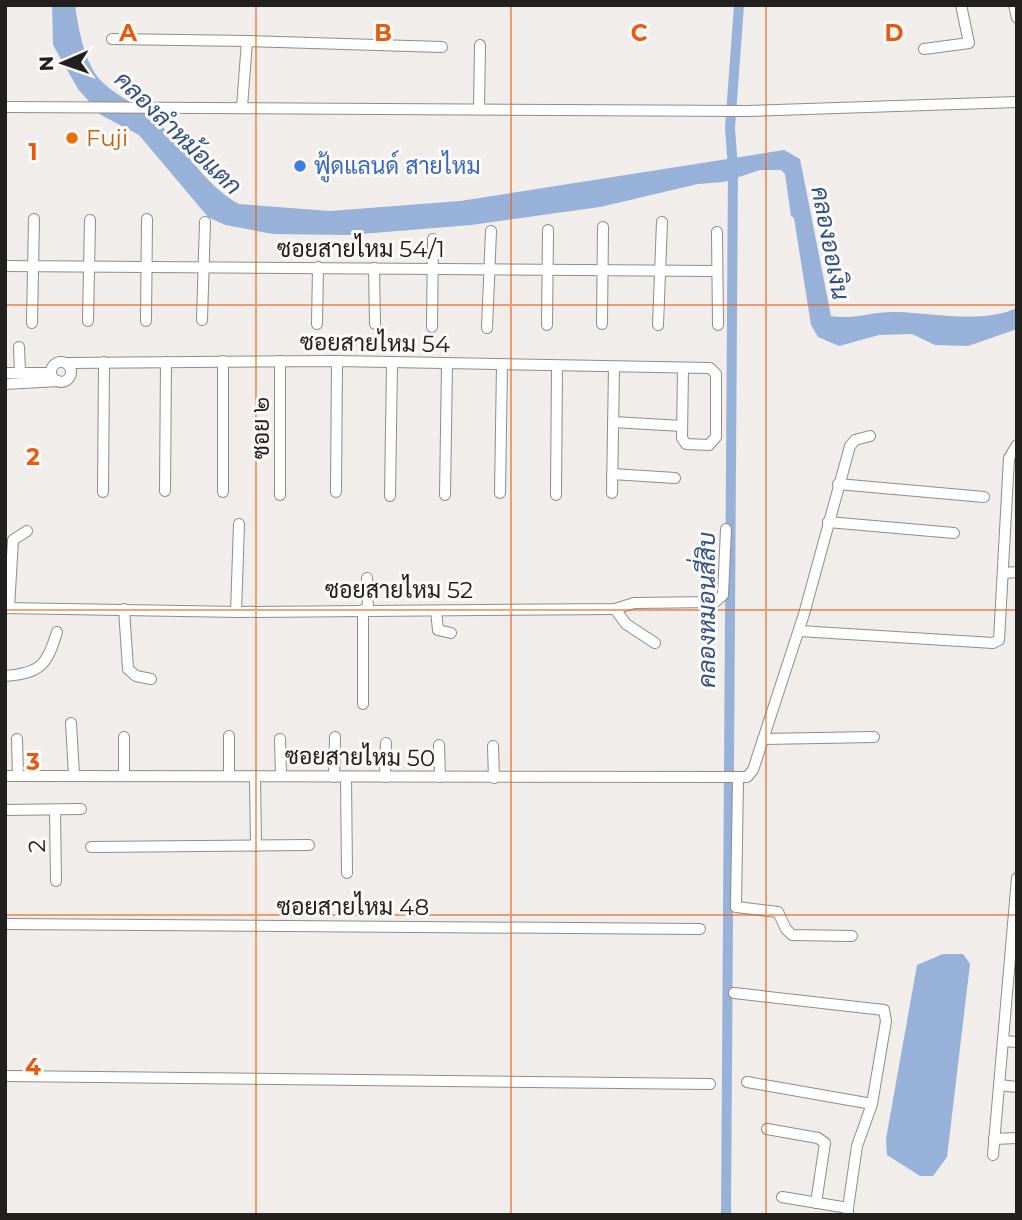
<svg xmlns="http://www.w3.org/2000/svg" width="1022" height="1220" font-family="Montserrat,Sarabun,sans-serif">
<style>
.water{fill:#97b1d8}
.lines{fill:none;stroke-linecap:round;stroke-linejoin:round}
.canal{stroke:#97b1d8;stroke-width:10}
.street-casing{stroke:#908c8b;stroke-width:12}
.street{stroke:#fff;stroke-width:10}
.grid{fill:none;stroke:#e8590c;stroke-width:2;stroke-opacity:0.55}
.food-dot{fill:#e8710a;stroke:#fefaf9;stroke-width:2.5}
.shop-dot{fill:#3f7fe0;stroke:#fefaf9;stroke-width:2.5}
.labels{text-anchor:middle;stroke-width:6;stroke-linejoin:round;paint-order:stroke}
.food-label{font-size:23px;fill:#c56008;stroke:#fefaf9;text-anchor:start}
.shop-label{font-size:23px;fill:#366cbe;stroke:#fefaf9;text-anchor:start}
.street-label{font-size:23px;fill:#21201f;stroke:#fefaf9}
.water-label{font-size:24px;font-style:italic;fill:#2d5183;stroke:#fefaf9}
.grid-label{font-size:23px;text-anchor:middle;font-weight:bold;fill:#e8590c;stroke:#fefaf9;stroke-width:6;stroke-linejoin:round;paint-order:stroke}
</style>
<rect width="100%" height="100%" fill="#f0edeb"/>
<!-- water -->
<g class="water">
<path d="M52,5H75C78,25 82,50 92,68C103,91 133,101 151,116C182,142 203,185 239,204L330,211L460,201L784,150L800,159L831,316C854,320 874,311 896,312C934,313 981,324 1017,308V329L968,346L935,345L912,334L879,335L839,346L818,337L811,325L794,218L791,216L785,174L781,170H760L724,182L698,184L600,207L471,225L349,235L273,234L225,225L208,217L139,135L101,115L78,89L53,45Z"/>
<polygon points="943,954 963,954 970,964 947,1157 933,1176 920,1176 887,1155 886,1139 917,965"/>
</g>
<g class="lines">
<!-- canal -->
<polyline class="canal" points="726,1215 733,168 730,128 739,5"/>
<defs>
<g id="street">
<polyline points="1014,5 1017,18"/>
<polyline points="112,39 247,41"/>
<polyline points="924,49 969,43 961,5"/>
<polyline points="5,107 747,111 1017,102"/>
<polyline points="242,107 247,41 442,47"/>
<polyline points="479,109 480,45"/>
<polyline points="717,232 718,325"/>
<polyline points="5,266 717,271"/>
<polyline points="374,268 375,324"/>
<polyline points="202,320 205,222"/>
<polyline points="88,321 90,220"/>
<polyline points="146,321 147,219"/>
<polyline points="32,323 34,219"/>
<polyline points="317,324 318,267"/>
<polyline points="602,324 603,227"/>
<polyline points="547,325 548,230"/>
<polyline points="658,325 662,222"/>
<polyline points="432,327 433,239"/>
<polyline points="487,328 491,231"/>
<polyline points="19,347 20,373"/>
<circle cx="61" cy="372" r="10"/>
<polyline points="67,363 337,361 710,368 716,374 716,437 709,445 686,444 682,438 683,368"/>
<polyline points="5,373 51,373"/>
<polyline points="5,384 58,381"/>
<polyline points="613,422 682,426"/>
<polyline points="612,474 675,478"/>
<polyline points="838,484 984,497"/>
<polyline points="165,491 166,362"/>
<polyline points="103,492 104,362"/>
<polyline points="223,492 223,361"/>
<polyline points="336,492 337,361"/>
<polyline points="500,493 502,365"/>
<polyline points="612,493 614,367"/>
<polyline points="280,495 280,361"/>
<polyline points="445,495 447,364"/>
<polyline points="556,495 557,366"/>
<polyline points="390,496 392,363"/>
<polyline points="828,522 954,533"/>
<polyline points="1005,573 1017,572"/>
<polyline points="367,578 368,610"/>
<polyline points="5,608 240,612 615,609 634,603 715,602 723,595 726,529"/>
<polyline points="9,608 13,540 27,531"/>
<polyline points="124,609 128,669 136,676 151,679"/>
<polyline points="615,609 626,624 655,643"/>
<polyline points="436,611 438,630 451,633"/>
<polyline points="236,612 239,524"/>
<polyline points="799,631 993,643 999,640 1009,458 1017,445"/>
<path d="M5,676C41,673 47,665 57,632"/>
<polyline points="363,704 363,610"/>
<polyline points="71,723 74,775"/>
<polyline points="17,739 18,776"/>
<polyline points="280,739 281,776"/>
<polyline points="763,739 874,737"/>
<polyline points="439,745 440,777"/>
<polyline points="493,746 494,778"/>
<polyline points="229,775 229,736"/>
<polyline points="5,776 747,777 753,770 804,614 850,446 855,440 870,436"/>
<polyline points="124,776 124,737"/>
<polyline points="255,776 256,846"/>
<polyline points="334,777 335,737"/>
<polyline points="346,777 347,873"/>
<polyline points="385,777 386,743"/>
<polyline points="738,778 736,907 778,912 786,929 792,935 852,936"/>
<polyline points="5,810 81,809"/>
<polyline points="55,810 56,881"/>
<polyline points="91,847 309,845"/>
<polyline points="5,924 700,929"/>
<polyline points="734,993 884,1010 886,1021 872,1104"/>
<polyline points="1003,1041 1017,1042"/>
<polyline points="5,1076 710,1084"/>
<polyline points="747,1082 872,1104 857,1146 848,1208"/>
<polyline points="999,1085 1017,1087"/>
<polyline points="767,1129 818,1138 825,1143 816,1203"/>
<polyline points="994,1139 1017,1138"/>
<polyline points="993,1155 1017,878"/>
<polyline points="782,1197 848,1208 848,1215"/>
</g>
</defs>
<!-- street casing -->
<use href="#street" class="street-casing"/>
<!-- street -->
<use href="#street" class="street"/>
</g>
<!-- grid -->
<path class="grid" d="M256,5V1215M511,5V1215M766,5V1215M5,305H1017M5,610H1017M5,915H1017"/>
<!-- markers -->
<circle class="food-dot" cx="72" cy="138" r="7"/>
<circle class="shop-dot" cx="300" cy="166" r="7"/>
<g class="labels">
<!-- food labels -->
<g class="food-label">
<text x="86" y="146">Fuji</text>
</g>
<!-- shop labels -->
<g class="shop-label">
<text x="314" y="174">ฟู้ดแลนด์ สายไหม</text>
</g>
<!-- street labels -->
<g class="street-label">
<text x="361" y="257">ซอยสายไหม 54/1</text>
<text transform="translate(375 343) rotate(1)" y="8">ซอยสายไหม 54</text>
<text transform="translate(261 428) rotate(-90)" y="8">ซอย ๒</text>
<text x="399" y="598">ซอยสายไหม 52</text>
<text transform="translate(360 757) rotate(1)" y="8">ซอยสายไหม 50</text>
<text transform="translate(37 846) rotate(-91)" y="8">2</text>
<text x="353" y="915">ซอยสายไหม 48</text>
</g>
<!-- water labels -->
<g class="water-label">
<text transform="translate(178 133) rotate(44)" y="8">คลองลำหม้อแตก</text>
<text transform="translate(830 243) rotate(79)" y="8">คลองออเงิน</text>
<text transform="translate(707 610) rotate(-90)" y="8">คลองหมอนสี่สิบ</text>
</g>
</g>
<g class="grid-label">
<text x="128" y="41">A</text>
<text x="383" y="41">B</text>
<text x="639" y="41">C</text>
<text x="894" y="41">D</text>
<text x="33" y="160">1</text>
<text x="33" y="465">2</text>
<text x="33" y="770">3</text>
<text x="33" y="1075">4</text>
</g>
<!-- border -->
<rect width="1022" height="1220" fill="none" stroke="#21201f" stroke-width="14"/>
<!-- north arrow -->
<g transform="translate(63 63) rotate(268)" stroke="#fefaf9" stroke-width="5" paint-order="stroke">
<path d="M0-5L12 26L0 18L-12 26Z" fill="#21201f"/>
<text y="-10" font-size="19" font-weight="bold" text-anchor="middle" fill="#21201f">N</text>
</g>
</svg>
